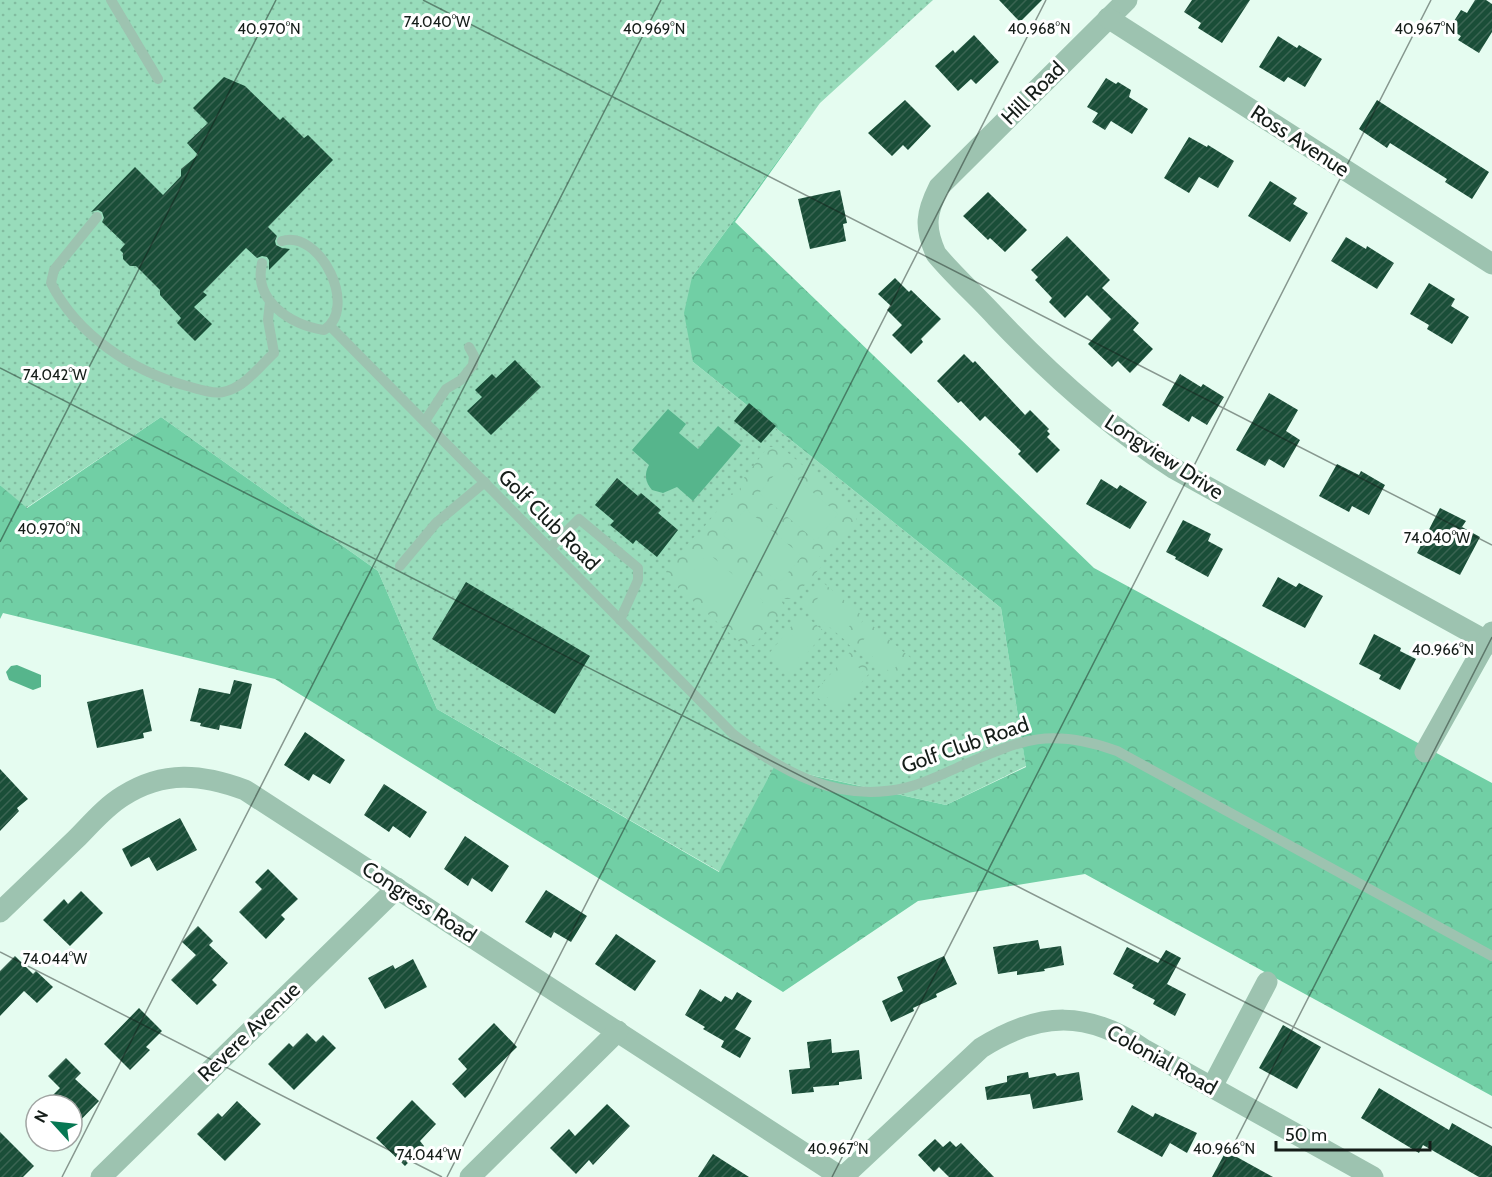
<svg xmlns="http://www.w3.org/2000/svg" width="1492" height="1177" font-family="Cabin,sans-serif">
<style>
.grass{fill:url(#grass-dots)}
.forest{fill:url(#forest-crowns)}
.park{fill:url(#park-crowns)}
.pitch{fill:#98dcbb}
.water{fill:#56b58c}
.building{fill:url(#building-hatch)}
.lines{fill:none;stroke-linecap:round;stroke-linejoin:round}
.service{stroke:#9dc3b0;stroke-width:10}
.minor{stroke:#9dc3b0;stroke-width:21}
.ticks{fill:none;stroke:#151d19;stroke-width:1.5;stroke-opacity:0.45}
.labels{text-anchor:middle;stroke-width:6;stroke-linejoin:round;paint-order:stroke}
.street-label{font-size:21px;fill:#151d19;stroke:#fff}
.ticks-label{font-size:15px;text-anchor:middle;fill:#151d19;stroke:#fff;stroke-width:6;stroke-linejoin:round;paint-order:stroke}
</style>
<defs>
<pattern id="grass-dots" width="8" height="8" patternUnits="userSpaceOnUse" patternTransform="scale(1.5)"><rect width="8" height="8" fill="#98dcbb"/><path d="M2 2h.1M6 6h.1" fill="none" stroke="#82bca0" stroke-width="1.8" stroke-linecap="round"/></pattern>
<pattern id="forest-crowns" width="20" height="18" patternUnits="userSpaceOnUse" patternTransform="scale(1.5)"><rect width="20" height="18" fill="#71cfa5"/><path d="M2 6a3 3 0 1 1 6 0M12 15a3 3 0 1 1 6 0" fill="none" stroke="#61b18d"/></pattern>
<pattern id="park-crowns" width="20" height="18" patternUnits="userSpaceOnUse" patternTransform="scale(1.5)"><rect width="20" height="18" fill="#98dcbb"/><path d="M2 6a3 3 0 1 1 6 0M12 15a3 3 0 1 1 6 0" fill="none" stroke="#82bca0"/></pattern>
<pattern id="building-hatch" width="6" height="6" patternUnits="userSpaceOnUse" patternTransform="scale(1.5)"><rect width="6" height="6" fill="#1a4e38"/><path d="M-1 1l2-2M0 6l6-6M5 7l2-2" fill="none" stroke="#3a6452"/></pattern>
</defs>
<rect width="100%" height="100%" fill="#e5fcf0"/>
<!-- grass -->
<polygon class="grass" points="0,0 933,0 820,103 692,277 693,362 1001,608 1026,766 946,805 775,767 720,872 437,709 378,571 161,417 26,508 0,485"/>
<!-- forest -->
<polygon class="forest" points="820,103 735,222 1094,568 1492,783 1492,1096 1085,874 918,901 783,992 275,679 3,613 0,619 0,485 27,508 161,417 378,571 437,709 719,872 774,767 946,805 1026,767 1001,608 693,362 684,313 692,277"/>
<!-- park -->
<g class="park">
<polygon points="768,447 781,447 857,511 856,522 829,556 819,556 822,566 792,599 782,599 784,610 754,645 743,645 667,578 666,568 696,535 703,535 704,527 732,493 741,491 740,483"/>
<polygon points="820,580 865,618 846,641 801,603"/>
<polygon points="802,613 825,632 789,675 767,656"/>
<polygon points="867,621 912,659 893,682 848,644"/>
<polygon points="850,652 872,670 836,713 813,694"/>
</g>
<!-- pitch -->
<g class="pitch">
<polygon points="782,466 838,514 816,541 759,493"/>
<polygon points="746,509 802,556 779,583 723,535"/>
<polygon points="708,553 764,601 741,627 686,580"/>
<polygon points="824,591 855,619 844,633 811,606"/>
<polygon points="803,623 817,635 790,668 775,656"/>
<polygon points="871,631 903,658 891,673 859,645"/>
<polygon points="851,661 865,673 837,705 823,694"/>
</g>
<!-- water -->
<g class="water">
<path d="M668,409L686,424L679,433L698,449L718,426L741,445L693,501L677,487L663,493L652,490C645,482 644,474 649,465L632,450Z"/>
<polygon points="17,665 41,675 41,687 33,690 9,680 6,672 11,666"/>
</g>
<!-- building -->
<g class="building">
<polygon points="999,0 1042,0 1020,22"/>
<polygon points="1192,0 1250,0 1222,43 1198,28 1201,23 1184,12"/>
<polygon points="1475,0 1486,0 1492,4 1492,32 1479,53 1458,40 1461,36 1449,29 1461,10 1467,13"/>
<polygon points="974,35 999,62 976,84 971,79 958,91 935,66 953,50 955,53"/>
<polygon points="1278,36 1297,48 1299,45 1322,59 1305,87 1288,77 1284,82 1259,67"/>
<polygon points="224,77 245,86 280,120 283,117 304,138 308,135 333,160 268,227 277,236 275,241 276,245 282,248 290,249 269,270 269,260 267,257 262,256 257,258 246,248 203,292 207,295 194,307 212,324 195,341 177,323 181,318 160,295 160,290 136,266 130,266 123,259 123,253 120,250 125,244 102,222 104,218 102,212 98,210 91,212 135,167 163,195 181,176 181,169 198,155 187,143 208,123 193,108"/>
<polygon points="1106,78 1116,84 1118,82 1131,90 1129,97 1148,109 1132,134 1111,121 1105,130 1092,122 1098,113 1087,107"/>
<polygon points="905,100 931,126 908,150 903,145 892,156 868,133"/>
<polygon points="1377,100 1489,172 1472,199 1445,182 1447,179 1390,143 1387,148 1359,129"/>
<polygon points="1189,137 1207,147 1208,145 1234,161 1218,188 1199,177 1189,193 1164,178"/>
<polygon points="1270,181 1297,198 1293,204 1308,213 1290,242 1248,216"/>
<polygon points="840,190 847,223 843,224 846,241 810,249 798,199"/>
<polygon points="988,192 1027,230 1005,252 990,238 988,240 963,216"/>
<polygon points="1067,236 1110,280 1102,288 1139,323 1133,330 1153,349 1130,373 1118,361 1112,367 1088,344 1111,319 1087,295 1065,318 1049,302 1052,298 1035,280 1038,277 1031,270"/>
<polygon points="1346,237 1366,249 1367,246 1394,263 1377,289 1331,261"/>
<polygon points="895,278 909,292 911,290 941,319 921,339 923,342 911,354 892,335 902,325 887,310 891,306 878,294"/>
<polygon points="1429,283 1455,299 1451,306 1469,317 1452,344 1427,329 1429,325 1410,314"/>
<polygon points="964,354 973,363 975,361 1025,415 1030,410 1049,429 1047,431 1050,434 1047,437 1060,450 1037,473 1018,454 1021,451 985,416 980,421 961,401 958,403 937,381"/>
<polygon points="515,360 541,387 491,435 467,411 482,397 475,390 492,374 496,378"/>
<polygon points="1180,374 1201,387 1203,384 1224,397 1207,425 1192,416 1189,422 1162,405"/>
<polygon points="1269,393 1298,410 1286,431 1300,440 1284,468 1269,459 1265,466 1236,450"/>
<polygon points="749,403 776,426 761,443 734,421"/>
<polygon points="1337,464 1359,475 1361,471 1385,485 1369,515 1352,506 1349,512 1319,496"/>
<polygon points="617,478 638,496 641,493 661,510 658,513 678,530 657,557 636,540 633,544 610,525 614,521 595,505"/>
<polygon points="1101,479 1117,489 1120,485 1147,502 1130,529 1086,504"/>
<polygon points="1440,508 1466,521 1462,527 1480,537 1460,575 1417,553"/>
<polygon points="1183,520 1211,534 1208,541 1223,549 1208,577 1175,559 1176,557 1166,552"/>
<polygon points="1278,577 1296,587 1299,583 1323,596 1305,628 1262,606"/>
<polygon points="466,582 590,656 555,714 432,639"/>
<polygon points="1374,634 1401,648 1400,651 1416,659 1400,690 1379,679 1381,675 1359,664"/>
<polygon points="234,680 252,684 241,729 220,725 219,730 200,726 201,723 190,721 199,688 230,694"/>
<polygon points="143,689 152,731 143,733 144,738 97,748 87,702"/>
<polygon points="305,732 345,760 330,784 313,774 309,781 284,765"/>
<polygon points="0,769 28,799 17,808 19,811 0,831"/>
<polygon points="384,784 427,812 410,838 393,826 389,832 364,815"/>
<polygon points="180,818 197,850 157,871 149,857 131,867 122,849"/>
<polygon points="465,836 509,866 492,892 472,878 468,886 444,869"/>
<polygon points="268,869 298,899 281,915 285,919 266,939 239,912 262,889 255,882"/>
<polygon points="546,890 587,916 571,942 554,932 551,938 525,922"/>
<polygon points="81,891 103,913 70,946 43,920 64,899 68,904"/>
<polygon points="198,926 213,941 209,945 228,963 212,980 217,985 197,1005 171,980 196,955 182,942"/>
<polygon points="616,934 656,961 635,991 595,964"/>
<polygon points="1038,940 1040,949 1061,946 1064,965 1044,969 1045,971 1017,975 1017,971 998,974 993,947"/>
<polygon points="1127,947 1158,963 1166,950 1181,958 1167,984 1186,994 1175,1016 1153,1004 1155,1000 1132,988 1134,985 1113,974"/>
<polygon points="15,956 33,974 36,971 53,987 37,1003 24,991 0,1016 0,971"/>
<polygon points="944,956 957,984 936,994 937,997 913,1008 914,1011 891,1022 882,1001 903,991 897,977"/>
<polygon points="413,959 427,987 385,1009 368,978 393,965 395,969"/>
<polygon points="700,989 721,1002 725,996 732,1000 737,992 752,1001 735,1029 751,1038 740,1058 721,1047 724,1041 703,1029 705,1027 685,1015"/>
<polygon points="139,1008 162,1031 146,1047 150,1050 130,1070 104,1044"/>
<polygon points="494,1023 517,1047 465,1098 452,1084 467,1069 458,1059"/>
<polygon points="1283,1025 1321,1047 1297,1089 1259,1068"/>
<polygon points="307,1033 316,1042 323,1035 336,1048 294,1090 268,1064 289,1043 293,1047"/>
<polygon points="831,1039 832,1053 859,1050 862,1079 839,1082 839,1085 813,1087 814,1092 792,1094 789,1070 810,1068 807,1042"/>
<polygon points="66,1058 81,1073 75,1079 99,1101 72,1129 72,1105 43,1105 60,1088 48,1076"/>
<polygon points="1028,1072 1029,1078 1055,1073 1057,1076 1079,1072 1083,1100 1033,1109 1030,1094 987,1100 985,1087 1007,1082 1007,1076"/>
<polygon points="1379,1088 1449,1130 1452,1123 1492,1146 1492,1177 1479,1177 1423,1145 1419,1153 1361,1118"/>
<polygon points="412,1100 436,1124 420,1141 424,1146 405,1166 376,1138"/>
<polygon points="237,1101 261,1124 225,1161 197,1134 218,1113 222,1117"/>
<polygon points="607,1104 630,1126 593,1165 589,1160 576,1174 550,1148 569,1129 575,1136"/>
<polygon points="1132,1105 1153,1117 1155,1113 1197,1133 1187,1153 1170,1143 1162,1157 1117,1132"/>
<polygon points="0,1132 34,1166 23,1177 0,1177"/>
<polygon points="935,1139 943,1147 950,1141 956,1147 961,1143 994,1177 949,1177 939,1167 934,1172 918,1155"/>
<polygon points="1226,1151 1273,1177 1212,1177"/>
<polygon points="713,1154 749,1177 698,1177"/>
</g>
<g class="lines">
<!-- service -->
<g class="service">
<polyline points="111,0 158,79"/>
<path d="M97,217L54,270L51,283C77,335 132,371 187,386C198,389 212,394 223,392C244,388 259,367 274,353L268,320L270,302"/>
<path d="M262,263C253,301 291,325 324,330C359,308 320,229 282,241"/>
<path d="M330,326L733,734C783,773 839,803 905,788C921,784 937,777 952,770C1017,742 1046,725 1117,751L1492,956"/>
<polyline points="425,421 446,389 461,380 473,365 474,356 469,347"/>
<polyline points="550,548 579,519 638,568 638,580 620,620"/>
<polyline points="400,566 436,523 485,482"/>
</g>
<!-- minor -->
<g class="minor">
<path d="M1127,0L939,187C926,213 924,227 936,254C955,277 977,296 996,317C1050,374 1108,426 1173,468L1492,644"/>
<polyline points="1108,18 1492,264"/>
<polyline points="1425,752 1492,632"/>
<path d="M0,912C25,888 51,863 76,839C91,824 105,807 123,796C164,770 202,774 245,790L841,1177"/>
<polyline points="1212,1087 1267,982"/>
<polyline points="101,1177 397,888"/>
<polyline points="470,1177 618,1031"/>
<path d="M843,1177L981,1048C1040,1011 1088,1010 1145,1050L1373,1177"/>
</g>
</g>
<!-- ticks -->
<path class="ticks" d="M423,0L1492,545M0,368L1492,1128M0,542L276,0M0,952L442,1177M62,1177L661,0M447,1177L1046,0M832,1177L1431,0M1217,1177L1492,637"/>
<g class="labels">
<!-- street labels -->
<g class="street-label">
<text transform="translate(1033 93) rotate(-45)" y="7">Hill Road</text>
<text transform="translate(1300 141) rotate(33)" y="7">Ross Avenue</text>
<text transform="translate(1164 457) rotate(33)" y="7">Longview Drive</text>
<text transform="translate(549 520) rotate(45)" y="7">Golf Club Road</text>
<text transform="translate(965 745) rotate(-19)" y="7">Golf Club Road</text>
<text transform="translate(419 902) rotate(33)" y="7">Congress Road</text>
<text transform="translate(249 1032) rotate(-44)" y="7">Revere Avenue</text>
<text transform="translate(1162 1060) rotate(29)" y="7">Colonial Road</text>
</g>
</g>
<g class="ticks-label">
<text x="437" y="27">74.040°W</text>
<text x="269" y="34">40.970°N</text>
<text x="654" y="34">40.969°N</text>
<text x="1039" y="34">40.968°N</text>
<text x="1425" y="34">40.967°N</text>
<text x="55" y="380">74.042°W</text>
<text x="49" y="534">40.970°N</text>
<text x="1437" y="543">74.040°W</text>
<text x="1443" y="655">40.966°N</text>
<text x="55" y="964">74.044°W</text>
<text x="838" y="1154">40.967°N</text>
<text x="1224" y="1154">40.966°N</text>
<text x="429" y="1160">74.044°W</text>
</g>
<!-- north arrow -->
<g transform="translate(54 1123) rotate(297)"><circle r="28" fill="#ffffff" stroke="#a1a5a3" stroke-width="1.5"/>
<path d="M0-4.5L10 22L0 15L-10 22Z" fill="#077853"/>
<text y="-9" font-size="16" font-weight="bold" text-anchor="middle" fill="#151d19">N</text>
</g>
<!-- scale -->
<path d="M1276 1141v9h154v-9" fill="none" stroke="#151d19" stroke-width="3"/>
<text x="1285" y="1141" font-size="18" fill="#151d19" stroke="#ffffff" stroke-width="4.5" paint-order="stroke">50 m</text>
</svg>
